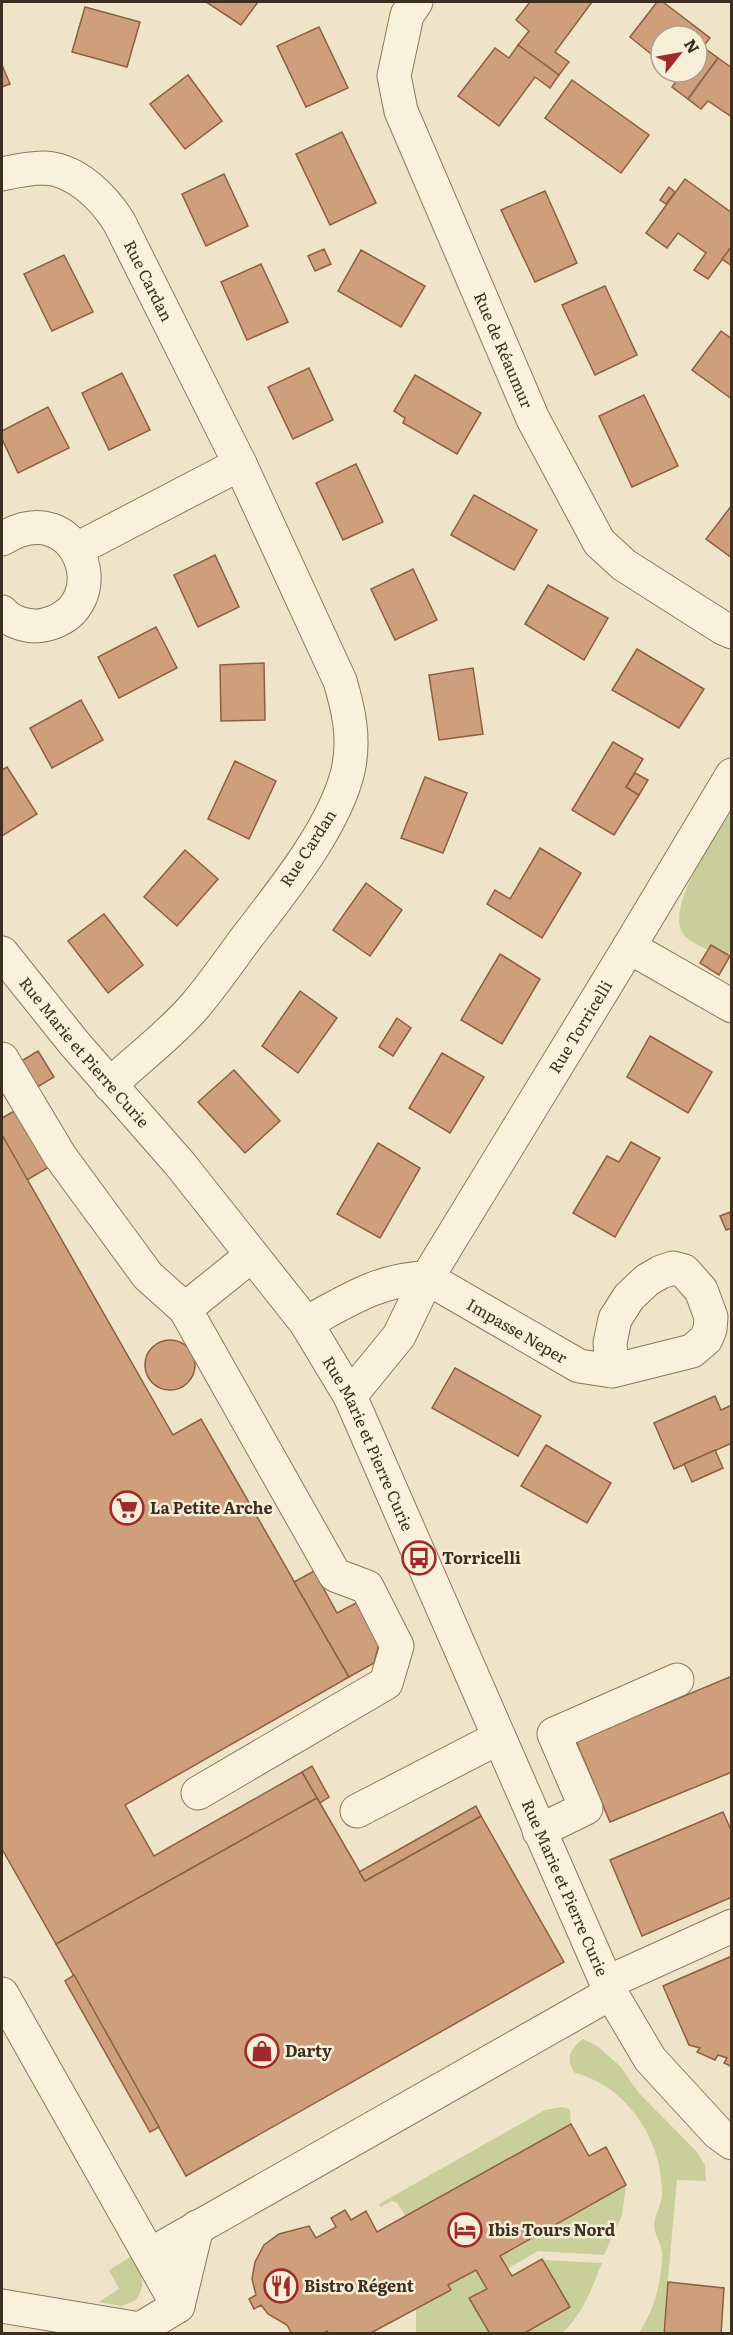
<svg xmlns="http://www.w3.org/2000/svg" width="733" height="2335" font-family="Literata,serif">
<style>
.green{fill:#c9cf9b}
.building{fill:#cf9f7d;stroke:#8d5f41;stroke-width:1.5}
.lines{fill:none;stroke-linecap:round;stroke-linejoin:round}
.minor-casing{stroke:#8d765c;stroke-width:35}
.minor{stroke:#faf1dc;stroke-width:33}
.labels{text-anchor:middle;stroke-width:5;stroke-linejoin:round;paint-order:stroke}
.street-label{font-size:16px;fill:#3d2e20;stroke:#f7eed8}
.poi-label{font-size:16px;font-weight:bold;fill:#3d2e20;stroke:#f7eed8;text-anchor:start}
</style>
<rect width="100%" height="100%" fill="#f0e4c8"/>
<!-- green -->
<g class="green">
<path d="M731,812V951L725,959C716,953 692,944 685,936C662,909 716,837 731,812Z"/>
<path d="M583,2039L597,2046L620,2066L639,2093L697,2152L705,2165L706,2181L677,2180L663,2333H639C653,2312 662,2282 662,2256C663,2245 654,2235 654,2225C655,2214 662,2204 662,2194C663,2141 627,2086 575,2073C565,2059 570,2049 583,2039Z"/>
<polygon points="562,2107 570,2109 571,2124 406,2217 397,2203 392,2201 381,2207 379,2204 545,2110"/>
<polygon points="626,2185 622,2215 604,2255 538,2251 507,2269 500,2256"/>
<path d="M132,2256C140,2272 148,2283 136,2300L122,2306L99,2302L119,2289L109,2270Z"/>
<path d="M542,2260L602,2263C592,2288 582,2316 562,2333L523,2334L570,2307Z"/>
<polygon points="476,2270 487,2289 470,2298 490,2333 416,2334 416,2308 451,2290 448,2285"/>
</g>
<!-- building -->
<g class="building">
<polygon points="206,2 258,2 241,25"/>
<polygon points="530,2 592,2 555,52 569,62 559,75 518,45 529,31 516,20"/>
<polygon points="657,2 663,2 710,38 703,47 718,58 688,99 672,87 680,76 674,72 697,72 697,36 661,36 661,62 630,37"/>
<polygon points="85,7 140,22 127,67 72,52"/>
<polygon points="319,27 348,88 306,107 277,46"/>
<polygon points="518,45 559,75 550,88 535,77 499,126 458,96 495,48 509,58"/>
<polygon points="718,58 732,68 732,117 708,101 701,109 688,99"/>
<polygon points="2,65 10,84 2,87"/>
<polygon points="188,75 222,121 185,149 150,104"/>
<polygon points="572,80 649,135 621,173 545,118"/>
<polygon points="342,132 376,203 330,225 296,154"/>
<polygon points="224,174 248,226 206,246 182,194"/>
<polygon points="685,179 732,213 732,246 708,279 694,270 706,253 678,233 667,248 646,233"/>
<polygon points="669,187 675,192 666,204 660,200"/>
<polygon points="545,191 577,263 535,282 501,210"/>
<polygon points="732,246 732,266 722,259"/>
<polygon points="324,249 331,264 315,271 308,256"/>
<polygon points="361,250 425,286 401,327 338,291"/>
<polygon points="64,255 93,312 52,331 24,274"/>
<polygon points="261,264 288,322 247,340 221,282"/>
<polygon points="605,286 637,355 595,375 562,305"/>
<polygon points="721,331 732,339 732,399 692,370"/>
<polygon points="309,368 333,420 293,439 268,387"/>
<polygon points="122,373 150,430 109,450 82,393"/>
<polygon points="415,375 481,413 457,454 403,423 405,418 394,411"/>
<polygon points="644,395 678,466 632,487 599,416"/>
<polygon points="48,407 69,448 18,473 2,439 2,431"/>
<polygon points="356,464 383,522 343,540 316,483"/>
<polygon points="474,495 537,530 514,570 451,535"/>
<polygon points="732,505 732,558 706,539"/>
<polygon points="215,555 239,607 198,627 174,575"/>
<polygon points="413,569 437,620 395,640 371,589"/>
<polygon points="548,585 608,618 584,660 525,624"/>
<polygon points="156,627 177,668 119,698 98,657"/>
<polygon points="637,649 704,689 679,728 612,690"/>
<polygon points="264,663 265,720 221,721 220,665"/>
<polygon points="473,668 483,734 439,740 429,675"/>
<polygon points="81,700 103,740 52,768 30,728"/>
<polygon points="613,742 643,759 626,787 639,795 614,835 572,810"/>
<polygon points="235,761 276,781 249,839 208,819"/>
<polygon points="7,767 37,814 2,836 2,770"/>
<polygon points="635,773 648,780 639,795 626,787"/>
<polygon points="425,777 467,793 443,853 401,838"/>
<polygon points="540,848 581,873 542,938 487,904 495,890 510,899"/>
<polygon points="185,850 218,879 177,926 144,897"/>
<polygon points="366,883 402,910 370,956 333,930"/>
<polygon points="104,914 143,965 108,993 68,941"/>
<polygon points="711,945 730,956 719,975 700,963"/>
<polygon points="500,954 540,979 502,1044 461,1020"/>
<polygon points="300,991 337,1018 298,1073 262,1046"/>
<polygon points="397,1018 411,1028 393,1056 379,1047"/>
<polygon points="650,1036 712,1072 688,1113 627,1077"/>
<polygon points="38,1051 54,1077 34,1089 18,1063"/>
<polygon points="442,1053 484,1077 450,1133 409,1108"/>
<polygon points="234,1070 280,1121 245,1153 198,1102"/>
<polygon points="16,1110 49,1167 27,1180 2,1135 2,1118"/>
<polygon points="2,1135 173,1435 201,1419 349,1677 125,1805 154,1856 302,1772 317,1798 56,1944 2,1849"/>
<polygon points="631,1142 660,1158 615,1237 573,1213 607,1156 619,1162"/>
<polygon points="378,1143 420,1168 380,1238 337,1214"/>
<polygon points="730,1212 732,1228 726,1230 720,1216"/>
<circle cx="170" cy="1365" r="25"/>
<polygon points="455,1368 541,1416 518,1456 432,1408"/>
<polygon points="715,1396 721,1410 732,1405 732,1443 674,1469 654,1423"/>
<polygon points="546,1445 611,1483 587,1523 521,1486"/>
<polygon points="715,1450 723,1468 692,1482 684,1464"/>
<polygon points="314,1571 337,1613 358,1602 380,1641 374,1663 349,1677 294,1582"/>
<polygon points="732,1676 732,1772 610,1822 576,1741"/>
<polygon points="312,1766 329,1797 320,1803 302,1772"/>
<polygon points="317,1798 365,1881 481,1816 564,1962 186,2176 56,1944"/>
<polygon points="476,1806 481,1816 365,1881 359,1872"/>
<polygon points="723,1812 732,1832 732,1897 642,1936 610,1860"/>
<polygon points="732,1956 732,2067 724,2063 727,2058 718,2055 715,2060 697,2052 700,2048 689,2045 663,1986"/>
<polygon points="74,1975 159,2127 150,2132 65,1981"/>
<polygon points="571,2124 589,2156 606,2147 626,2185 500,2256 512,2276 542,2259 570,2307 523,2334 490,2334 469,2298 487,2289 476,2270 448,2285 451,2290 369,2334 329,2334 327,2331 322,2334 292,2334 287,2325 268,2314 261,2305 254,2309 249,2299 256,2295 252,2279 255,2262 264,2245 279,2234 309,2226 316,2238 336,2227 331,2218 345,2210 351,2220 366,2211 377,2232"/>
<polygon points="668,2282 724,2288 721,2334 664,2334"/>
</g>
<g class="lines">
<defs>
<g id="minor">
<path id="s1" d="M416,2L407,15L394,76L401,111L533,419L599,542L624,565L723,628L732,632"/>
<path id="s2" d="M2,174C15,171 31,168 44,168C76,169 104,198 119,222L240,464L340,681C349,711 355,739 348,771C334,829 280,894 244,941C228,963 212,986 194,1007C172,1033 136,1060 110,1085"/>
<path d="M2,539C78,491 120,608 44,625C30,628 11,623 2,612"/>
<polyline points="77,549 240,464"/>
<polyline points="629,947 732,1006"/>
<path id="s3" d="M2,953L74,1043L180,1164L306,1323L350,1396L611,1993L650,2059L718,2133L732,2143"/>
<polyline points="2,1059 60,1156 148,1276 185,1309"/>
<path d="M306,1323C345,1302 381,1278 427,1278L399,1336L350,1396"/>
<path id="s4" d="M612,1371L610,1343L615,1319L629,1297L647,1280L661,1272L673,1268L684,1271L701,1290L711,1317L710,1329L706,1339L692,1351L612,1371L579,1366L427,1278L629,947L732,775"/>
<polyline points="198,1793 386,1683 397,1646 367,1587 335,1575 185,1309 252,1255"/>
<polyline points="357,1811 498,1738"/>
<polyline points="539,1831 586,1808 554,1734 677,1680"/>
<polyline points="606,1983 732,1926"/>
<polyline points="2,1994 178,2306"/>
<polyline points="151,2254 611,1993"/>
<polyline points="2,2306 140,2329 178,2306 197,2227"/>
</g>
</defs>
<!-- minor casing -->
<use href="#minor" class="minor-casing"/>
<!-- minor -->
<use href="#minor" class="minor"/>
</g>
<!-- icons -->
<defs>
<symbol id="supermarket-ring" viewBox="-11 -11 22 22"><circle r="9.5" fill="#f7eed8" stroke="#9e2a2b" stroke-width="1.5"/><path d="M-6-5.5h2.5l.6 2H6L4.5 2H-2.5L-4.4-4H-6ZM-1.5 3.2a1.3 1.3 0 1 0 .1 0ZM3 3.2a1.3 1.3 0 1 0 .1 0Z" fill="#9e2a2b"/></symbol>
<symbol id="bus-ring" viewBox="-11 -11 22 22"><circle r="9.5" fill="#f7eed8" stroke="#9e2a2b" stroke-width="1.5"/><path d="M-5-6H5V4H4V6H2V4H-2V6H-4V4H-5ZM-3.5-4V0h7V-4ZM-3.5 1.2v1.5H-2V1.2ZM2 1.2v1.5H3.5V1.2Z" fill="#9e2a2b"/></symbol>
<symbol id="shop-ring" viewBox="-11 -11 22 22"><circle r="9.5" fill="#f7eed8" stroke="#9e2a2b" stroke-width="1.5"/><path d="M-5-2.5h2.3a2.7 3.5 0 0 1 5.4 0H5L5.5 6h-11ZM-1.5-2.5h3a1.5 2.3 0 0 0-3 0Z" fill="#9e2a2b"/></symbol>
<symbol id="hotel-ring" viewBox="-11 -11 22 22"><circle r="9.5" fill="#f7eed8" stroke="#9e2a2b" stroke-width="1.5"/><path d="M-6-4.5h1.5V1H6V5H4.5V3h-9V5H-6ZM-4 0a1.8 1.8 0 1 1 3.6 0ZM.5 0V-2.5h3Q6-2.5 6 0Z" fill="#9e2a2b"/></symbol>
<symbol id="restaurant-ring" viewBox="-11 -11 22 22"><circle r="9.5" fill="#f7eed8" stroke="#9e2a2b" stroke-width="1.5"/><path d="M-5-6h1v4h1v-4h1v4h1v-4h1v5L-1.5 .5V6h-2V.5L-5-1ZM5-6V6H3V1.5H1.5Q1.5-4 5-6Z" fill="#9e2a2b"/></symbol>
</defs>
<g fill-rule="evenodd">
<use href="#supermarket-ring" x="108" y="1489" width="38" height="38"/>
<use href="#bus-ring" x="400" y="1539" width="38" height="38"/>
<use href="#shop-ring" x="243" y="2032" width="38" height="38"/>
<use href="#hotel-ring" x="446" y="2211" width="38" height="38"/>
<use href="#restaurant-ring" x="262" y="2267" width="38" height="38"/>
</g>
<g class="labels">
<!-- street labels -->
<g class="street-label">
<text dy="6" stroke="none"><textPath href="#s2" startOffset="204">Rue Cardan</textPath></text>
<text dy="6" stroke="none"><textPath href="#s1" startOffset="374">Rue de Réaumur</textPath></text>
<text transform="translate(308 848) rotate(-57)" y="6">Rue Cardan</text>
<text dy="6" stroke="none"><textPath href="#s4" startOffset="825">Rue Torricelli</textPath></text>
<text dy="6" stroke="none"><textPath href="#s3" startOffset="129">Rue Marie et Pierre Curie</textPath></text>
<text transform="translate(517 1331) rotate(30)" y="6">Impasse Neper</text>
<text dy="6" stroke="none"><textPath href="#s3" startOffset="615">Rue Marie et Pierre Curie</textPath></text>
<text dy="6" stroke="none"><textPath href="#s3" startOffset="1101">Rue Marie et Pierre Curie</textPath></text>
</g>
<!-- poi labels -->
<g class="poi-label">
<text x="150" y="1514">La Petite Arche</text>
<text x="442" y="1564">Torricelli</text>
<text x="285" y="2057">Darty</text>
<text x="488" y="2236">Ibis Tours Nord</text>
<text x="304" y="2292">Bistro Régent</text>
</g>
</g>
<!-- border -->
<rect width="733" height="2335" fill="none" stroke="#3d2e20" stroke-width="6"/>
<!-- north arrow -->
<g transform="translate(679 54) rotate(59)"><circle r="28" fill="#f7eed8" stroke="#ada18e" stroke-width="1.5"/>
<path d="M0-4.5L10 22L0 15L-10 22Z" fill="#9e2a2b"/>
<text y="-9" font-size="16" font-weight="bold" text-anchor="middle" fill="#3d2e20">N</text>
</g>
</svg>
